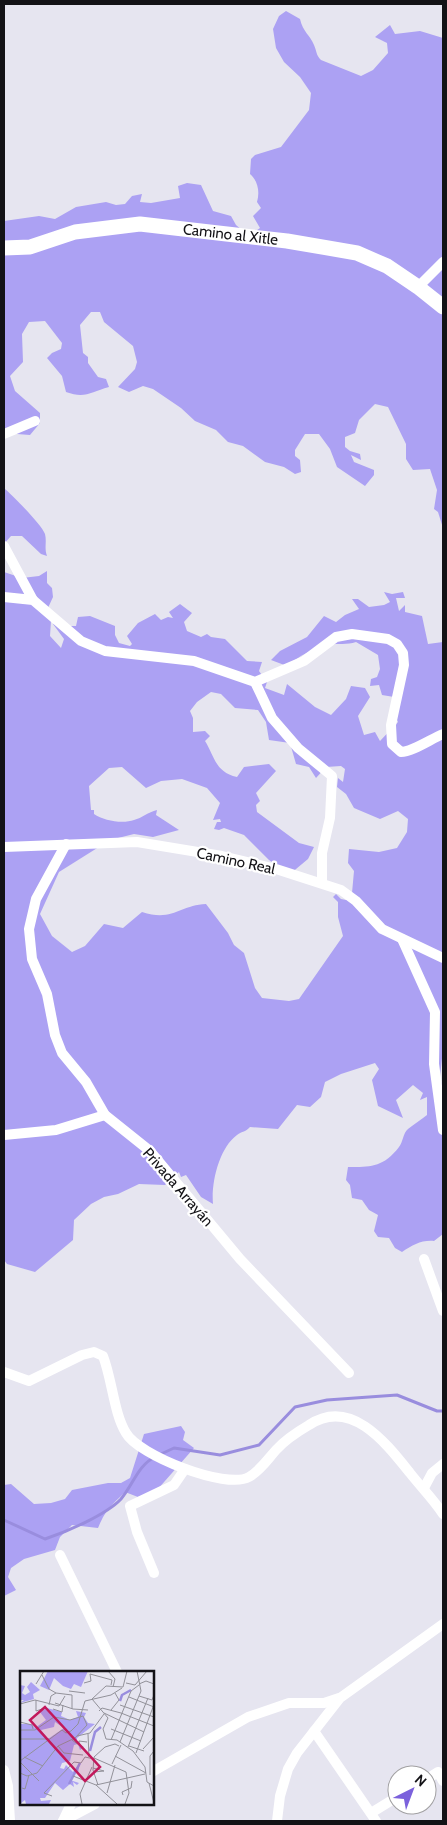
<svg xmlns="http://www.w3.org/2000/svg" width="447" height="1825" font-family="Cabin,sans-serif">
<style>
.forest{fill:#aca1f3;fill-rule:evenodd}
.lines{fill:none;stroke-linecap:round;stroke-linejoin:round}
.stream{stroke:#998dde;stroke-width:3}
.street{stroke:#fff;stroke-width:10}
.secondary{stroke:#fff;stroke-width:15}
.labels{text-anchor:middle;stroke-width:4.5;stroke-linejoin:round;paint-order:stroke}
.street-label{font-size:15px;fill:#131216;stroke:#fff}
.inset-river{fill:none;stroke:#998dde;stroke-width:2.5}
.inset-road{fill:none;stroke:#929199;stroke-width:1}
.view{fill:#c2185b;fill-opacity:0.15;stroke:#c2185b;stroke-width:2.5}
.inset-edge{fill:none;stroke:#131216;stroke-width:2.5}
</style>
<rect width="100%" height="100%" fill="#e6e5f0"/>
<!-- forest -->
<g class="forest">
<path d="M286,11L300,19C303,32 310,35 314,45C317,52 316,55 321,60L361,76L373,70L388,53L387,43L375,37L390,25L395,34L420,31L443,38V528L438,512L434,509L437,490L430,469L413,470L406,459V444L388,407L375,404L359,420L355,433L345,437V447L350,451L360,454L361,460L351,455L354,462L374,470V475L365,486L337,467L330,449L319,434H305L295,450V456L300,460L301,472L295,474L284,467L265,462L243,446L228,442L216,430L195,421L181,408L153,389L143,386L129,392L118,387L135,369L137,362L133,346L104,322L100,312H91L80,325L83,353L88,357V363L98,377L106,379L109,387C91,392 85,399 66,392L62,376L47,358L52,353L61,349L62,343L45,321L29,322L22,334L23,362L10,376L15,391L40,413V423L30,435L4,433V221L39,216L55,219L76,207L106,202L116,205L125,204L132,196L142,194L140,202L151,203L180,198L178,186L187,183L201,185L213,211L231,216L236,225L249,236L260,228L253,216L261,208L257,202C260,192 258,181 250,174L251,159L255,155L281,147L309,110L311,93L300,77L284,62L276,48L273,29L279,16Z"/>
<path d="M4,488C13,496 42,525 45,534C47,542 44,548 47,556L41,554L22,536H11L4,544Z"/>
<path d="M47,571V583L52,588L53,597L47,610L51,621L50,636L61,648L64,639L53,624L61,620L67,626H76L78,617L90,616L115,626V635L119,643L130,646L132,644L127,636L138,623L155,614L161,620L168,617L173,618L169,612L180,604L192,613L184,622L187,631L201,637L207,634L211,637L225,639L247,661L262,662L259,671L267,682L265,688L284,695L287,684L315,707L331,715L346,699L351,686L365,688L370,697L358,716L364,735L375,732L380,741L398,722L394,713V697L382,695L379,685L370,686L371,679L377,677L380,669L378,655L356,642C347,645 338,643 329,645C313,648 299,656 287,666L271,660L280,651L307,637L324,616L336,622L345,615L359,609L352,599H358L369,607L384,605L390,602L384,592L392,594L403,592L405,598H396L399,611L405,605V612L422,616L428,644L443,642V1049L440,1077L443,1091V1234L434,1241C421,1240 413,1245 402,1252L395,1248L389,1238L378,1237L374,1231L378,1215L369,1210L362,1200L352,1198L350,1185L346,1180L348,1167C369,1167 383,1168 399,1147C403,1142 403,1133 408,1129C414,1124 421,1120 427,1115V1097L420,1100L423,1093L413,1085L396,1100L403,1118L378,1106L372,1080L379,1069L375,1063L341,1074L325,1082L321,1097L310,1107L297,1105L278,1129L250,1127C246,1132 242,1131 237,1135C219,1148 211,1183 213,1204L201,1197L186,1175L181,1177L179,1172L165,1185L139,1184L118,1194L104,1197L91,1204L74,1220L73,1240L35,1272L7,1264L4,1260V572L22,578L39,576ZM211,692L221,694L235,708L258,710L266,722L269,740L290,743L296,764L309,767L316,778L326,767L341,766L345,769L343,782L338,778L337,787L346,794L354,808L380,819L398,811L408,819L407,832L397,848L379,852L349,849L348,863L354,871L352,893L346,900L341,899L336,894L333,897L338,902V917L343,936L299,999L289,1001L262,998L255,988L244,953L234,945L228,933L206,904C180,905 173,922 142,912L123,928L104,924L85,946L72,952L52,936L40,914L59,872L110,840L134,834L153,837L179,830L156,815L157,810C148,812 142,818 134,820C123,824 104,821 94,814V810H91L89,786L109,768L122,767L146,788L161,781L182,779L207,788L220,803L213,820L220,819L221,822H217L214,829L219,830L224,828L244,835L269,860L290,874L308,859L314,847L299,843L257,812L256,805L260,801L256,793L276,771L269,764L244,767L237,777C215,772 215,757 205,741L210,736L205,731L193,732V718L190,711L197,702Z"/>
<path d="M181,1426L185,1432L183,1440L194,1448L157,1490L138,1497L125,1492C111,1506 106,1509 98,1528L72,1525L60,1537L55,1550L24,1559L11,1568L8,1577L16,1590L4,1596V1485L11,1484L34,1504L51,1503L65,1499L72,1490L108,1483H121L130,1478L144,1434Z"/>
</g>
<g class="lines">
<!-- stream -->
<g class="stream">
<polyline points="161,1454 174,1448 220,1455 259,1445 295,1407 327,1400 397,1395 437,1411 443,1411"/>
<path d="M4,1520L45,1539C66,1532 106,1515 121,1499C133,1485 138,1465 155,1457"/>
</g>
<!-- street -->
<g class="street">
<polyline points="418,287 443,262"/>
<polyline points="4,434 35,421"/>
<polyline points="4,546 33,600"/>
<path d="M4,597L33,600L81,641L105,651L194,661L255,682L304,661L336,637L352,634L388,639L397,644L403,653L404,665L391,725L392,744L401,752C412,752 431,739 443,734"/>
<polyline points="255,682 272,718 298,748 332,776 330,818 322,853 322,883"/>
<polyline points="66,844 36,899 29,929 32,959 47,994 55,1035 62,1053 86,1082 105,1115 150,1151 240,1259 349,1373"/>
<polyline points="4,847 137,842 222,856 276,869 341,890 356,901 382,929 443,958"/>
<polyline points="402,939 435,1012 434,1064 443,1130"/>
<polyline points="4,1135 56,1130 105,1115"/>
<polyline points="424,1259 443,1311"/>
<path d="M4,1372L29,1381L82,1355L94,1352L103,1356C112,1379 114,1414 126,1433C138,1455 226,1490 249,1477C261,1470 267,1460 276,1450C285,1440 297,1432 309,1425C351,1397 386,1443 410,1473C421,1487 433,1499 443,1514"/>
<polyline points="424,1488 432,1473 443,1464"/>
<polyline points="60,1555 117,1672"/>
<polyline points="154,1573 137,1532 130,1506 174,1485 185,1469"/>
<polyline points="314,1731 376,1821"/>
<polyline points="4,1770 8,1786 10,1821"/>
<polyline points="152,1772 248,1717 289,1703 324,1703 339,1698"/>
<polyline points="427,1779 438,1772 443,1781"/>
<polyline points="371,1813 397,1797"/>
<polyline points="63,1821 95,1804"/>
<polyline points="63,1821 71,1804"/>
<polyline points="277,1821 280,1796 288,1769 297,1753 340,1698 443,1624"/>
</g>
<!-- secondary -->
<path class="secondary" id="s1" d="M4,248L30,247L75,232L140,224L287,241L357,253L387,266L418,287L443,307"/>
</g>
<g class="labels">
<!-- street labels -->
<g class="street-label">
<text dy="5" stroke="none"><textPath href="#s1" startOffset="230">Camino al Xitle</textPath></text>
<text transform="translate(236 861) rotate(12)" y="5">Camino Real</text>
<text transform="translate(178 1187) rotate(49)" y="5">Privada Arrayán</text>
</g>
</g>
<!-- overview -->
<g transform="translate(20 1671)">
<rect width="134" height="134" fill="#e6e5f0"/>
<path d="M28,0H68L61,16L54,13L51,18L43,15L34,7L29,19L20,15ZM11,11L20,19L13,23L14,28L0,32L4,29H0V14L5,15L2,22L5,24L10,21L7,16ZM27,37L42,41L41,45L50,49L58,46L56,40L66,42L64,46L68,52L75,53L57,67V72L64,76L60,79L58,73L54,74L50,90L42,92L40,97L44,98L46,94L53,101L60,92L58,102H54L50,109L59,112L57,114L53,111L54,116L50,113L43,119L35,112L25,127H20L21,130L31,129L29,133H6L5,129L0,133V53H12L15,57L26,49L20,41ZM35,51L44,57L28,68L21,59L34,56Z" fill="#aca1f3" fill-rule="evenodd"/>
<path class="inset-river" d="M100,30L102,24L111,19M70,80L75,61L81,56M49,113L60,92"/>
<path class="inset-road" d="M88,0L95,8L93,16M107,0L103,16L86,15L72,28L88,47L83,58L86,68L97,69L113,80L125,96L127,111L134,115M22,4L29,18L36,22M64,12L71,10L70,3L92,9L91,14M106,12L115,14L127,0M16,13L24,0M119,13L126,10L134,13M49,20L65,22M36,22L52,24V38M119,25L132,29L134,24M109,26L134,36M16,29V40L22,38M35,32L53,38L68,39M0,33L15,29L39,35L45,25M29,34L31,25L36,22M100,34L134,46M33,38L42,41L43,34M91,39L99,29L95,22M79,40L82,37L101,42L134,55M84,42L124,61M0,51L12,54L13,58M91,58L121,70M0,59H15L34,46L50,49L63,45L67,54L55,67L38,75L17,102L7,105L0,102M68,63L69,86M57,65L70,62L84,43M0,68H29M52,69L59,74V70L67,71M91,69L111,20L119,14M100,71L121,20L117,0M38,75L44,82L63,84M109,75L124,80M108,76L128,27M123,78L134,66M116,82L133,36M95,85L126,102M4,86L23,95M74,87L106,101L109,122L105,133M0,90L42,59L46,62L51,60L58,53L65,30L91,24L102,17M0,91L19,110M92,93L101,74M73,97L84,100L74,101M130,104V85L134,80M53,105L76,114L97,133M129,112L134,132M76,114L125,103M78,114L73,99L74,86L85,76L95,73L99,75M2,117L5,118L9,104M87,122L95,94M103,124L102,121L111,117L112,110M32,125L24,122L54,91L61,92L65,86L74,88M62,133L60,123L72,96"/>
<path class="view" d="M25,36L80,96L65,110L10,49Z"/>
<rect width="134" height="134" class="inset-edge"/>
</g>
<!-- border -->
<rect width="447" height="1825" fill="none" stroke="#131216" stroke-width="10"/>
<!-- north arrow -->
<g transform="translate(412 1790) rotate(42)"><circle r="24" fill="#ffffff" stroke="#a1a0a2"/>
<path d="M0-4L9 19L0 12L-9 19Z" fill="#7b61dc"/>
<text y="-8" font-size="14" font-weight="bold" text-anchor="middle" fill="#131216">N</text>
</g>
</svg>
